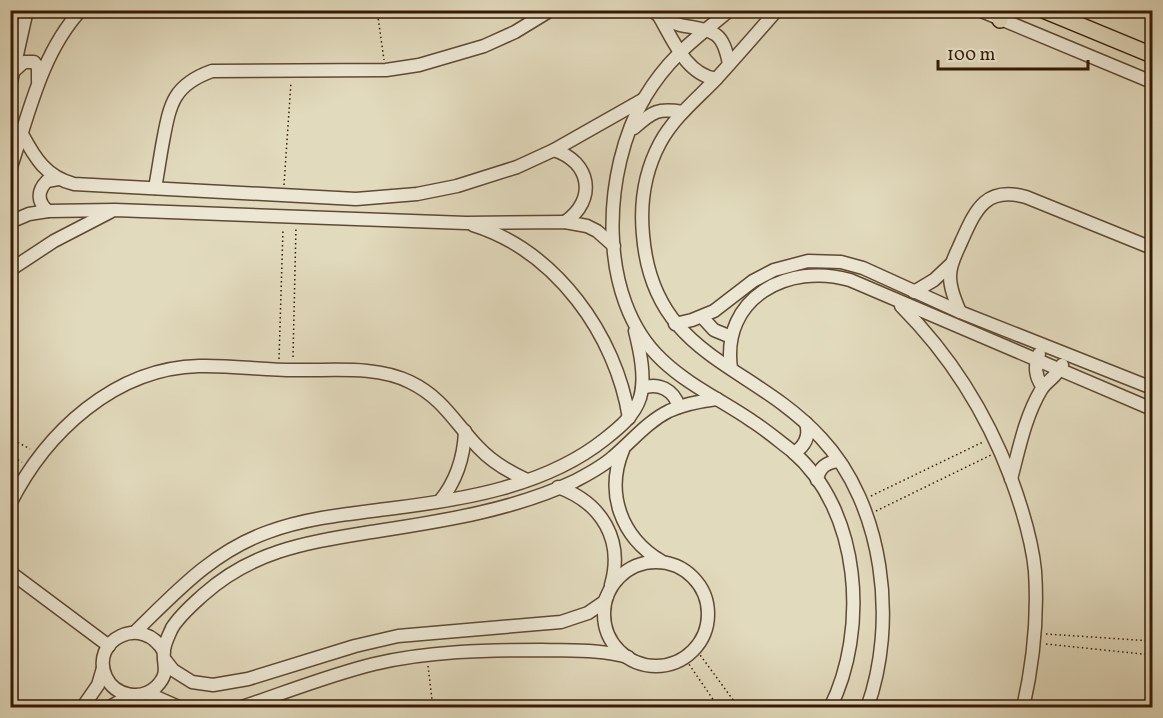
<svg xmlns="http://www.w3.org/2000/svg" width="1163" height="718" font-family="Vollkorn,serif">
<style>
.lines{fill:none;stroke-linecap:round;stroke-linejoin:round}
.minor-casing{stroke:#604933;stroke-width:15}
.major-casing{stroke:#351905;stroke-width:18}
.path{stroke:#351905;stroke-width:1.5;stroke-dasharray:1.5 3;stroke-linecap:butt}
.minor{stroke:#ece7d4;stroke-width:12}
.major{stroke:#e2dabd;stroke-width:15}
</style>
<rect width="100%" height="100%" fill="#e2dabd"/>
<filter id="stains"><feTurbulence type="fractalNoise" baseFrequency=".00333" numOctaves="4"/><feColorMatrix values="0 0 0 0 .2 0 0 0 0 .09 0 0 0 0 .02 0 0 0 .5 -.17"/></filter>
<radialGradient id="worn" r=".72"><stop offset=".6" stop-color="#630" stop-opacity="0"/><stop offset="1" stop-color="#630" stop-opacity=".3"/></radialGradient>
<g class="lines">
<defs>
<g id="minor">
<path d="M652,10L659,16C673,40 686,74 716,79"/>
<path d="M730,10C695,39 669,57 645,97C602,170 596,299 662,360C688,385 723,401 752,421C766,430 779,441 792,451C861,510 869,630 830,708"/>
<path d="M777,10C757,33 737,56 717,78C697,99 674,117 660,143C645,171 640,204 643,235C653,358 751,362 821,438C884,505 898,623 867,708"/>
<polyline points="979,10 1152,82"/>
<path d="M659,16C667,20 676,25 685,26C715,31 723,32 729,64"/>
<polyline points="15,70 24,62 34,62 38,67 38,81"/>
<polyline points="10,86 27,10"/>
<path d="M634,128C653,111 658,108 683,112"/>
<path d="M22,134C35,158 46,177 74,184L356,199L417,194L457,186L517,167L554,150L644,99"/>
<path d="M554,150C591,162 597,200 565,222"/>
<path d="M10,170C28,117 41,53 81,10"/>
<path d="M155,188C158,172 160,157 163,141C170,104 173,85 212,71L386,70L419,65L484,46L515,32L551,10"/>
<path d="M48,211C37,202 37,191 47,181L58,179"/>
<polyline points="10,222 29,214 48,211 115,210 466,223 565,222 587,226 597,231 614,246"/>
<path d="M473,225C556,251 616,335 629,418"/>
<polyline points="10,270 54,241 110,212"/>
<polyline points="914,292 934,280 951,264"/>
<path d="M901,306C951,356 986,412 1011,478C1022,508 1032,539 1035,571C1038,615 1033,664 1023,708"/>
<path d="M960,312C955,300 950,288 950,276C950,263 957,252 962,240C976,209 986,186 1026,197L1152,248"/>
<polyline points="702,317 714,330 731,337"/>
<polyline points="675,324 692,320 714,311 753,281 774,270 808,261 841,262 863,268 960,312 1152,388"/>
<path d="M1039,354C1034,366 1035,376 1042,386"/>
<path d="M731,368C721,298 788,262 850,280L1152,409"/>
<path d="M642,388C659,382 674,390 679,407"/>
<path d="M623,450C605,493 621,537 661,561"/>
<path d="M794,453C805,446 810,436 806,423"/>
<path d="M1011,479C1019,449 1025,417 1041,390C1046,381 1056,378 1062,365"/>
<path d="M817,480C819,467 827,462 839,461"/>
<path d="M558,487C602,503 624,540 611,585"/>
<path d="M440,501C457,480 464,458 465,431"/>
<path d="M10,504C46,432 115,368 199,366C230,365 263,370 294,370C332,371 375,365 410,382C443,398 455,423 478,447C492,462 509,472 527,480"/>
<circle cx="656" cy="614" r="52"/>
<polyline points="10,572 109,646"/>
<path d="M135,632C176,592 212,552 268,532C306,518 347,514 387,509C461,500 545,487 605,439C619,428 634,416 640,398C646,378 640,351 635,331"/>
<path d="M164,652C143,613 89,640 106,677C115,696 141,701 156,687C171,672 162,665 164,650C165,642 169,635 172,628C180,615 192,605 203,595C251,552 303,543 365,533C435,522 509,512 575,481C588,474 602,467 613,457C632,441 647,422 669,411C684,404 701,401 717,399"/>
<polyline points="166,661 173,670 192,682 213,685 248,679 355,646 398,636 561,622 588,613 604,602 607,596"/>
<polyline points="147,693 181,708"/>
<polyline points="82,708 98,685 103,668"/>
<polyline points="108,708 131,695"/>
<path d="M239,708C284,693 329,675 374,664C428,651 487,650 542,650C571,651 599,649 628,657"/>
</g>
<g id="major">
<polyline points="996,10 1000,20"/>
<polyline points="1043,10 1152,55"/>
</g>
</defs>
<!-- minor casing -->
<use href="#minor" class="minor-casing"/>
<!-- major casing -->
<use href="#major" class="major-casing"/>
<!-- path -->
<g class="path">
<polyline points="377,10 384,60"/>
<polyline points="284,185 291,82"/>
<polyline points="293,357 296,227"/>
<polyline points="279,359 283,229"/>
<polyline points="10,438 30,449"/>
<polyline points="10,455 22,462"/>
<polyline points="871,496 983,442"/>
<polyline points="876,511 991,455"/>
<polyline points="1046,634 1152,641"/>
<polyline points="1046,644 1152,655"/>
<polyline points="695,648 739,708"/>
<polyline points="684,657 719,708"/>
<polyline points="428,666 433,708"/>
<polyline points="879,704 889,708"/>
</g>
<!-- minor -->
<use href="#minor" class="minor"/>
<!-- major -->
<use href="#major" class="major"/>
</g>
<!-- margin -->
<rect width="1163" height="718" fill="none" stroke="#e2dabd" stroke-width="36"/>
<rect x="12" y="12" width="1139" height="694" fill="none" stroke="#351905" stroke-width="3"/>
<rect x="18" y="18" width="1127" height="682" fill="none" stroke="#351905" stroke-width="1.5"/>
<!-- scale -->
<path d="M938 60v9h150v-9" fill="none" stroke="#351905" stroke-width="3"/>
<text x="947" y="60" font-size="18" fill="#351905" stroke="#ece7d4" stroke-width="4.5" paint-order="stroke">100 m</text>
<rect width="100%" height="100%" filter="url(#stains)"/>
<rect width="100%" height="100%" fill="url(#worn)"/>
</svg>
